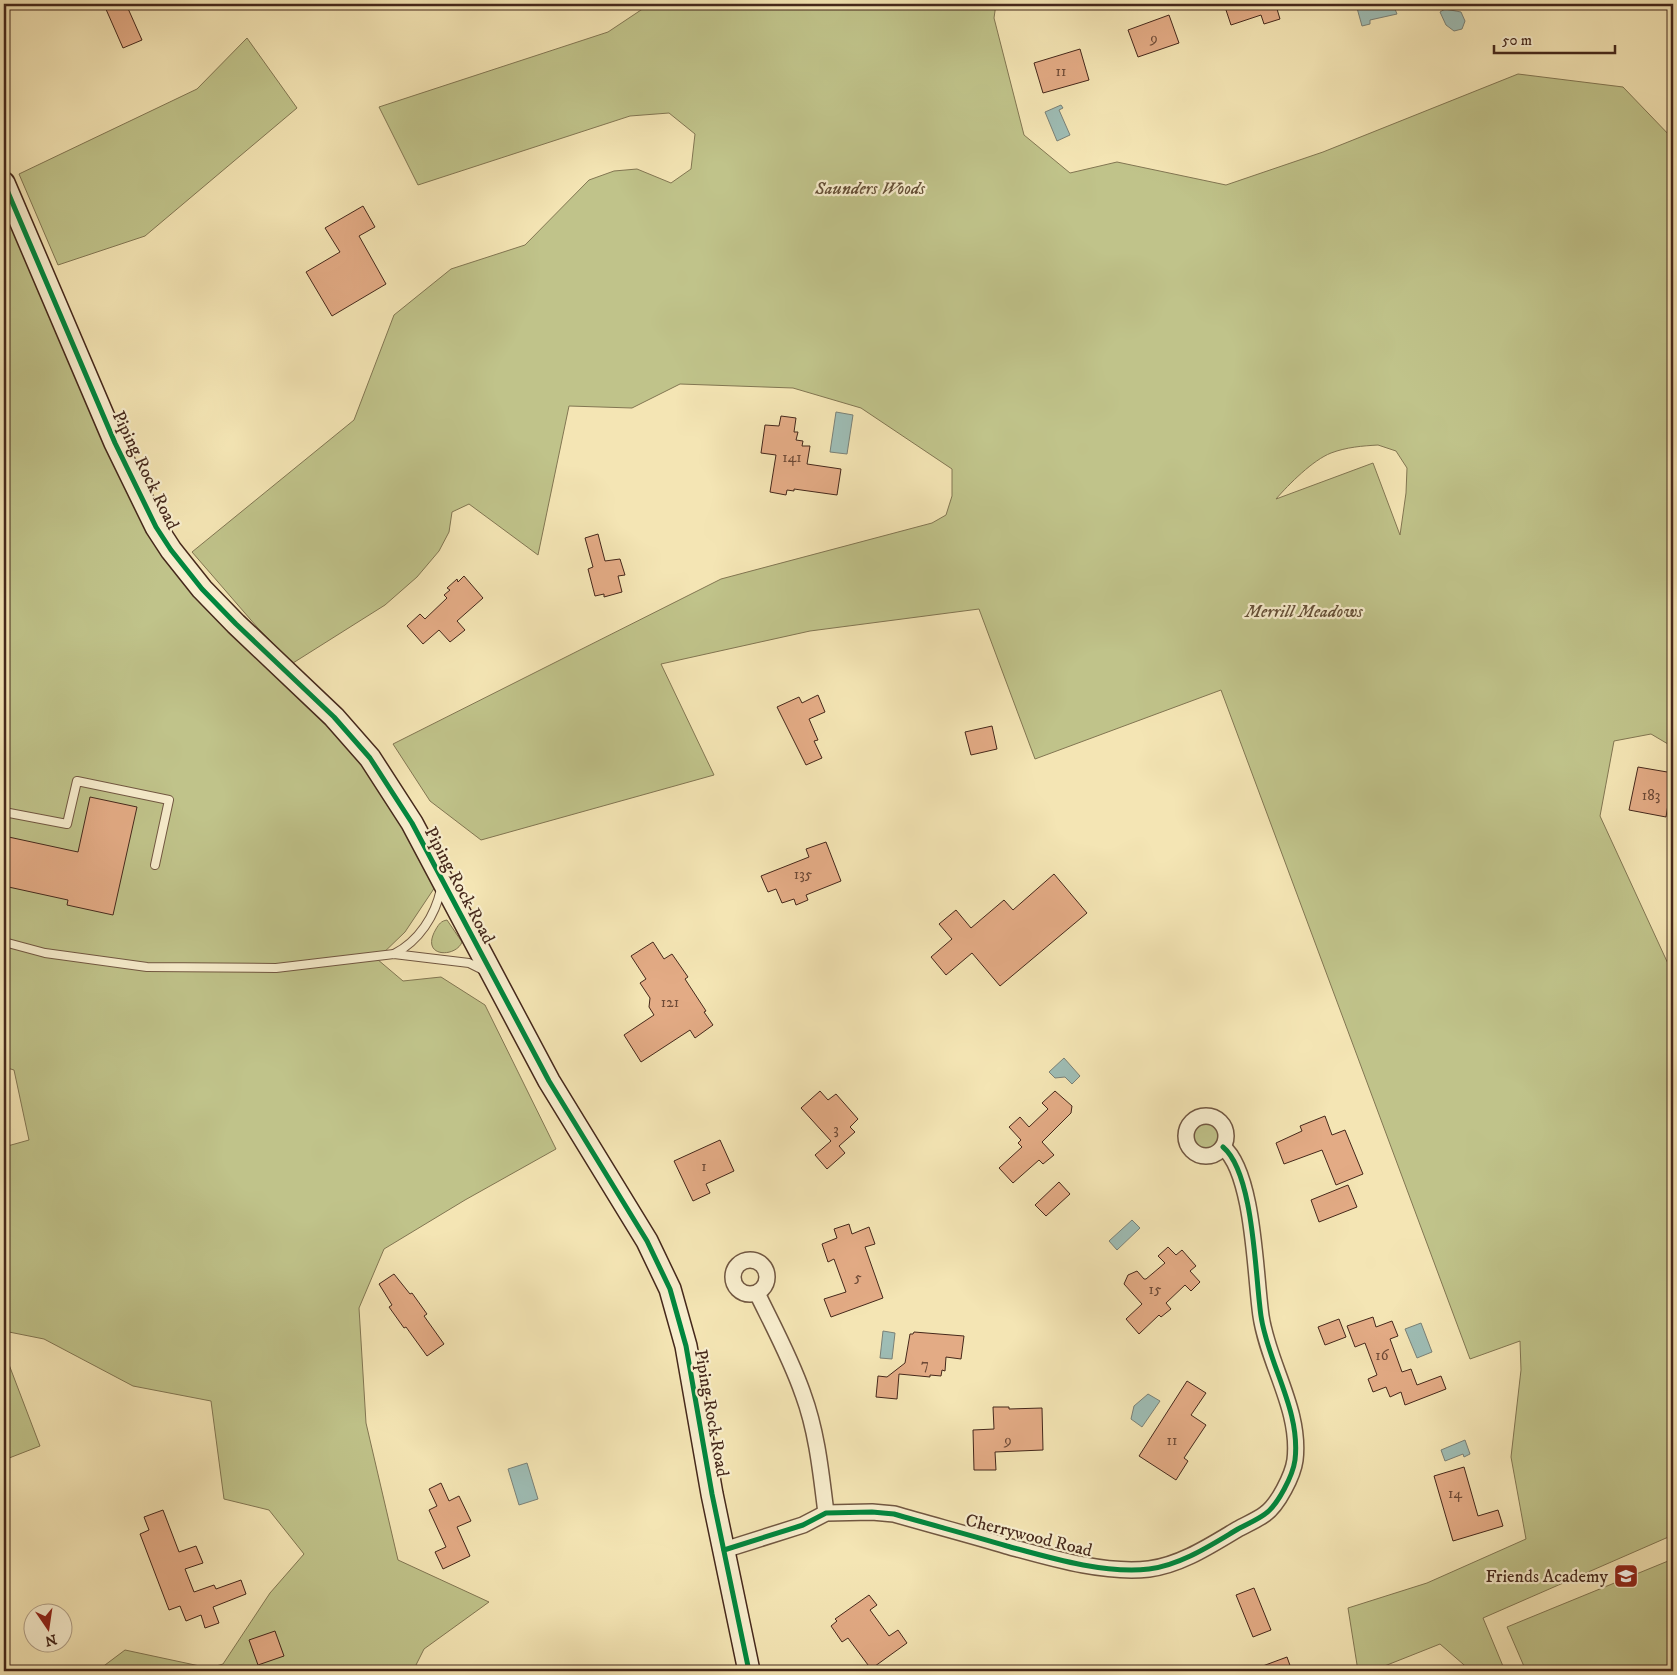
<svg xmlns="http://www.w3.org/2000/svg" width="1677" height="1675" font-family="'IM FELL DW Pica',serif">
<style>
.green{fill:#c0c38a;stroke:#827652;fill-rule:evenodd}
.water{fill:#9ebdb5;stroke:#7a8177}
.building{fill:#e3ab85;stroke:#45281b}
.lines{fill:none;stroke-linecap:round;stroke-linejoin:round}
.lane-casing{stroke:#715741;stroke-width:10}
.street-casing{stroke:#715741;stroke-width:18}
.secondary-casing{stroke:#45281b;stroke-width:24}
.lane{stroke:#f8eece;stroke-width:8}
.street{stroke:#f8eece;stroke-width:15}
.secondary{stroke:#f8eece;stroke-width:21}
.cycleway-casing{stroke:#f8eece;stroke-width:8}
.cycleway{stroke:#00873e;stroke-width:5}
.labels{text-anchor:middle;stroke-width:4.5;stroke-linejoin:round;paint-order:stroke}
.number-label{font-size:15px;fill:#6c4936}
.park-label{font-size:18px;font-style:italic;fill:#644f37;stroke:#f8eece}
.street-label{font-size:18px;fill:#45281b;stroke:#f8eece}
.poi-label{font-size:18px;fill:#45281b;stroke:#f8eece;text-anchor:end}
</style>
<rect width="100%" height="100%" fill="#f4e5b4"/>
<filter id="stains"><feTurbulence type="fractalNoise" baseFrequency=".004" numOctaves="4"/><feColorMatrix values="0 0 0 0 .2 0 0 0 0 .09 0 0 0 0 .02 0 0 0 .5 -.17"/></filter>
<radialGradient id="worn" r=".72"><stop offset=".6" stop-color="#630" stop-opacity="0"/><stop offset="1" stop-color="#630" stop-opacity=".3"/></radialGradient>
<!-- green -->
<g class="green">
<path d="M650,4H996L994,18L1024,135L1070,173L1117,162L1226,185L1323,152L1518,74L1623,87L1673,139V747L1651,734L1614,741L1600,816L1670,968L1673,982V1535L1483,1618L1505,1671H1471L1440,1644L1372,1671H1358L1348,1608L1427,1583L1526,1539L1511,1457L1521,1370L1520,1341L1470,1359L1221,690L1035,759L979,609L810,631L661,664L714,775L481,840L430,801L393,744L721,579L932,523L946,515L952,496V469L861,408L793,388L680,384L632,408L569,406L538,555L469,504L452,512L449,532L439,551L417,577L385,605L293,663L257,627L192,552L354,420L394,315L451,269L525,245L589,180L614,171L637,169L671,183L691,169L695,134L669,113L630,116L418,185L379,107L608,32ZM1378,445L1396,451L1407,468L1406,493L1400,535L1373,463L1276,499C1289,484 1313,460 1331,453C1347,447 1362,446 1378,445Z"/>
<polygon points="247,38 297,108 145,236 58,265 19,174 197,89"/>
<polygon points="4,221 18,221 156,527 363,758 439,881 405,932 377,959 403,981 441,977 485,1005 556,1149 465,1200 384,1249 359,1308 366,1423 398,1560 489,1602 424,1649 413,1671 97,1671 125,1650 209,1668 223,1664 270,1593 304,1554 269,1510 224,1499 211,1401 133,1386 44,1339 4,1331 4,1147 29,1140 14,1070 4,1067"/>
<path d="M447,920L462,942C456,958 419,958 436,929C439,924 441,921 447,920Z"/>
<circle cx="1206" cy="1136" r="14"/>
<polygon points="8,1362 40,1446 4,1460 4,1363"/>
<polygon points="1673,1559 1673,1671 1526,1671 1507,1627"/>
</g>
<!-- water -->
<g class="water">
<polygon points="1365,4 1393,4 1397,14 1370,20 1370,24 1362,26 1357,8"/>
<polygon points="1445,9 1461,12 1465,21 1462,29 1454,31 1446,25 1440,12"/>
<polygon points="1061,105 1063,108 1059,110 1070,135 1057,141 1045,112"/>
<polygon points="836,412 853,415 847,454 830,452"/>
<polygon points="1064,1058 1080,1076 1072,1084 1065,1077 1055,1078 1049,1072"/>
<polygon points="1132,1220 1140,1228 1117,1250 1109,1241"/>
<polygon points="1421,1323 1432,1352 1417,1358 1405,1329"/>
<polygon points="883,1331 895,1333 892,1359 880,1358"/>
<polygon points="1148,1394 1160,1401 1142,1427 1131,1419 1134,1406"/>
<polygon points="1465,1440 1470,1454 1464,1457 1463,1454 1445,1461 1441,1450"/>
<polygon points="527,1463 538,1499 519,1505 508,1469"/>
</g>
<!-- building -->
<g class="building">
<polygon points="113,4 126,4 142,40 123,48 105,7"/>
<polygon points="1224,4 1286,4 1286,6 1277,9 1280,19 1264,24 1261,15 1231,25"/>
<polygon points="1169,15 1179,43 1138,57 1128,30"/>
<polygon points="1080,49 1089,80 1043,93 1034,63"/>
<polygon points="363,206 375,227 359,236 386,284 332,316 306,272 340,252 325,228"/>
<polygon points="781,416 796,418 794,432 798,432 796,440 803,441 802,446 810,446 807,464 841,469 837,495 794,489 794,491 787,490 786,495 770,492 776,455 761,453 765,425 779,426"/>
<polygon points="598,534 605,561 620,559 625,575 618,576 622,592 604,597 604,594 595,596 588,569 593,567 585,538"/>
<polygon points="464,576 483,598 457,621 465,630 450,642 439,630 423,644 407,626 420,614 425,619 447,598 444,595 450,590 447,588 457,579 458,582"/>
<polygon points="818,695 825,712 809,719 818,740 814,741 822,758 806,765 777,707 799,697 802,703"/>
<polygon points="992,726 997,749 971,755 965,732"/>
<polygon points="1638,767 1673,773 1666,817 1629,810"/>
<polygon points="90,797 137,807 113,915 67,905 68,900 4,886 4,836 78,852"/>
<polygon points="826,842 841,881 806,895 808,900 796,905 794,899 782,903 776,889 768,892 761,876 809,857 806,849"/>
<polygon points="1054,874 1087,913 1000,986 972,953 946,975 931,957 952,939 939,924 956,910 971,928 1004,900 1013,910"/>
<polygon points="653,942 664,959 672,954 688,977 685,979 706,1011 704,1012 713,1025 695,1038 690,1030 641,1062 624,1035 654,1015 649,1007 650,998 640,983 646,979 631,956"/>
<polygon points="820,1091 828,1100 836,1094 858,1119 850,1127 855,1132 839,1146 845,1153 827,1169 815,1155 831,1141 801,1108"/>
<polygon points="1055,1091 1072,1106 1071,1113 1042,1142 1054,1155 1043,1164 1039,1160 1013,1183 999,1168 1022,1147 1018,1143 1021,1140 1009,1127 1020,1117 1029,1127 1048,1109 1042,1103"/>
<polygon points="1325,1116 1332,1135 1345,1130 1363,1174 1336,1185 1322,1150 1284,1164 1276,1143 1302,1131 1300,1126"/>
<polygon points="720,1140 734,1171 706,1184 710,1193 693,1201 674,1161"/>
<polygon points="1059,1182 1070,1194 1046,1216 1035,1205"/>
<polygon points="1348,1185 1357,1207 1319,1222 1311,1200"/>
<polygon points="849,1224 852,1234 869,1227 875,1244 865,1247 883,1298 831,1317 824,1299 846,1292 834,1259 828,1262 822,1244 837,1238 834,1229"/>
<polygon points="1168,1247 1176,1255 1182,1250 1196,1266 1190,1271 1200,1282 1191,1291 1185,1285 1166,1303 1171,1309 1161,1317 1159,1315 1139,1334 1126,1319 1142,1304 1124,1284 1128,1275 1137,1271 1144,1279 1146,1279 1165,1263 1158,1256"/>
<polygon points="394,1274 410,1294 412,1293 427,1314 424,1316 444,1344 427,1356 406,1327 404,1328 389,1307 392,1305 379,1284"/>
<polygon points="1373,1317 1376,1327 1392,1321 1398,1336 1390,1339 1402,1372 1411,1369 1417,1385 1441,1376 1446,1389 1405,1405 1401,1392 1390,1397 1386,1387 1373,1392 1368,1379 1377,1375 1365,1343 1355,1347 1347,1326"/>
<polygon points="1339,1319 1346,1337 1325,1345 1318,1327"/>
<polygon points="914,1332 964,1336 961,1359 946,1357 945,1371 942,1370 941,1376 930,1375 930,1377 899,1374 897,1399 876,1397 878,1376 887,1377 905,1363 910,1334 913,1334"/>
<polygon points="1187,1381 1206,1393 1191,1415 1206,1425 1184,1458 1188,1461 1176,1480 1139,1456"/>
<polygon points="993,1407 1009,1407 1009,1409 1042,1408 1043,1450 995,1452 996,1470 974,1470 973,1430 994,1429"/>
<polygon points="1464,1467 1478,1516 1498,1510 1503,1526 1453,1541 1434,1476"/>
<polygon points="441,1483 449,1501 459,1496 471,1521 457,1527 470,1556 443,1569 435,1552 446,1547 429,1510 437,1506 429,1489"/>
<polygon points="163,1510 179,1552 196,1546 203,1563 185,1569 194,1592 214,1585 216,1589 241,1580 246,1594 213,1607 219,1623 205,1628 201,1615 186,1621 180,1606 169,1610 140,1534 149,1530 144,1517"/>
<polygon points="1254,1588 1271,1630 1253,1637 1236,1595"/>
<polygon points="869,1595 877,1605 870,1610 889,1636 898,1630 907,1643 871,1669 848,1638 842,1642 831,1626 837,1621 835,1619"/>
<polygon points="275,1631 284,1656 258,1665 249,1640"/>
<polygon points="1287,1657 1292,1671 1252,1671 1252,1670"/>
</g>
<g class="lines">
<defs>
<g id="lane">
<polyline points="4,812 67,824 77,781 169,800 155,865"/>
<polyline points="4,942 45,953 147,967 276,968 394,954 469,963 483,970"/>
<path d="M394,954C419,941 435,916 441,889"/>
</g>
<g id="street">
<circle cx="1206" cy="1136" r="20"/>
<circle cx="750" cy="1277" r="17"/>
<path d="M757,1293C773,1326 791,1359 803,1394C817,1432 821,1473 826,1513"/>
<path d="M724,1550L803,1525L826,1513L872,1512L894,1514C932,1525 970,1535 1007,1546C1051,1558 1104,1574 1149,1569C1181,1565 1211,1545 1238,1529C1247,1524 1257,1520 1265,1514C1278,1505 1293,1475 1295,1460C1301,1410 1268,1364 1261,1316C1255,1275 1254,1173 1223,1147"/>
</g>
<polyline id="secondary" points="4,183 115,443 156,527 171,550 202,589 236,624 334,717 370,758 412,823 549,1081 647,1241 670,1289 686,1346 712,1494 749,1671"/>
</defs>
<!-- lane casing -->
<use href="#lane" class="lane-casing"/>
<!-- street casing -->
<use href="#street" class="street-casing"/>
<!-- secondary casing -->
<use href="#secondary" class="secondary-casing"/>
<!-- lane -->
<use href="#lane" class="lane"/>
<!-- street -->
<use href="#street" class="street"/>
<!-- secondary -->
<use href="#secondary" class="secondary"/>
<defs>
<g id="cycleway">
<polyline points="4,183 115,443 156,527 171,550 202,589 236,624 334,717 370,758 412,823 549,1081 647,1241 670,1289 686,1346 712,1494 749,1671"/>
<path d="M724,1550L803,1525L826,1513L872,1512L894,1514C932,1525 970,1535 1007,1546C1051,1558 1104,1574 1149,1569C1181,1565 1211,1545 1238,1529C1247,1524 1257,1520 1265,1514C1278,1505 1293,1475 1295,1460C1301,1410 1268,1364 1261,1316C1255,1275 1254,1173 1223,1147"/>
</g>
</defs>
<!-- cycleway casing -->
<use href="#cycleway" class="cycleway-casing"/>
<!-- cycleway -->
<use href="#cycleway" class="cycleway"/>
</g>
<!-- icons -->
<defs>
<symbol id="school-square" viewBox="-11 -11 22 22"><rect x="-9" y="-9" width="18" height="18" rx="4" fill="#8f2418" stroke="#f8eece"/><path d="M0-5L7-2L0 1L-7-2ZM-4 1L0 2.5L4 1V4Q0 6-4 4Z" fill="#fff"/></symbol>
</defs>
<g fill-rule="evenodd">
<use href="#school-square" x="1612" y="1562" width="28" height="28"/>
</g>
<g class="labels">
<!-- number labels -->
<g class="number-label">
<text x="1154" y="43">9</text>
<text x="1061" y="76">11</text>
<text x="792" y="462">141</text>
<text x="1651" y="800">183</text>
<text x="803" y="879">135</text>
<text x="670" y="1007">121</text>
<text x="836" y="1134">3</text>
<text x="704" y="1171">1</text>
<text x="858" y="1282">5</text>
<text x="1155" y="1294">15</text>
<text x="1382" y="1360">16</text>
<text x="925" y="1369">7</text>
<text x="1008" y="1445">9</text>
<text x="1172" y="1445">11</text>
<text x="1455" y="1498">14</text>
</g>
<!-- park labels -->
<g class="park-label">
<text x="870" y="194">Saunders Woods</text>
<text x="1304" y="617">Merrill Meadows</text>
</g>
<!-- street labels -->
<g class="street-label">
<text transform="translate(146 470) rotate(64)" y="6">Piping Rock Road</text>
<text transform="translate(460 885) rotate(62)" y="6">Piping Rock Road</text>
<text transform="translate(712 1413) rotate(80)" y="6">Piping Rock Road</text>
<text transform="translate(1029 1535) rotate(14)" y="6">Cherrywood Road</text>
</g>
<!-- poi labels -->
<g class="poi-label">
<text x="1608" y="1582">Friends Academy</text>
</g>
</g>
<!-- margin -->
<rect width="1677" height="1675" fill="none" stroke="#f4e5b4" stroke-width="20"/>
<rect x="5" y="5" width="1667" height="1665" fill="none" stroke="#45281b" stroke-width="2.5"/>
<rect x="10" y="10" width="1657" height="1655" fill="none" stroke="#45281b"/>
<!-- north arrow -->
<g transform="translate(48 1628) rotate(167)"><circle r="24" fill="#f8eece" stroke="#b09f86"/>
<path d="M0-4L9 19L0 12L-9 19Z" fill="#8f2418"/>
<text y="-8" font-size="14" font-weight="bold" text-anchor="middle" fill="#45281b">N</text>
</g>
<!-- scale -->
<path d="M1494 45v8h121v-8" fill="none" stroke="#45281b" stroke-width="2.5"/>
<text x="1502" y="45" font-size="15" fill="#45281b" stroke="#f8eece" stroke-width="4" paint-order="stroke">50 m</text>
<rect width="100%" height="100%" filter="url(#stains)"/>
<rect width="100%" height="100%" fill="url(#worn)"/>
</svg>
